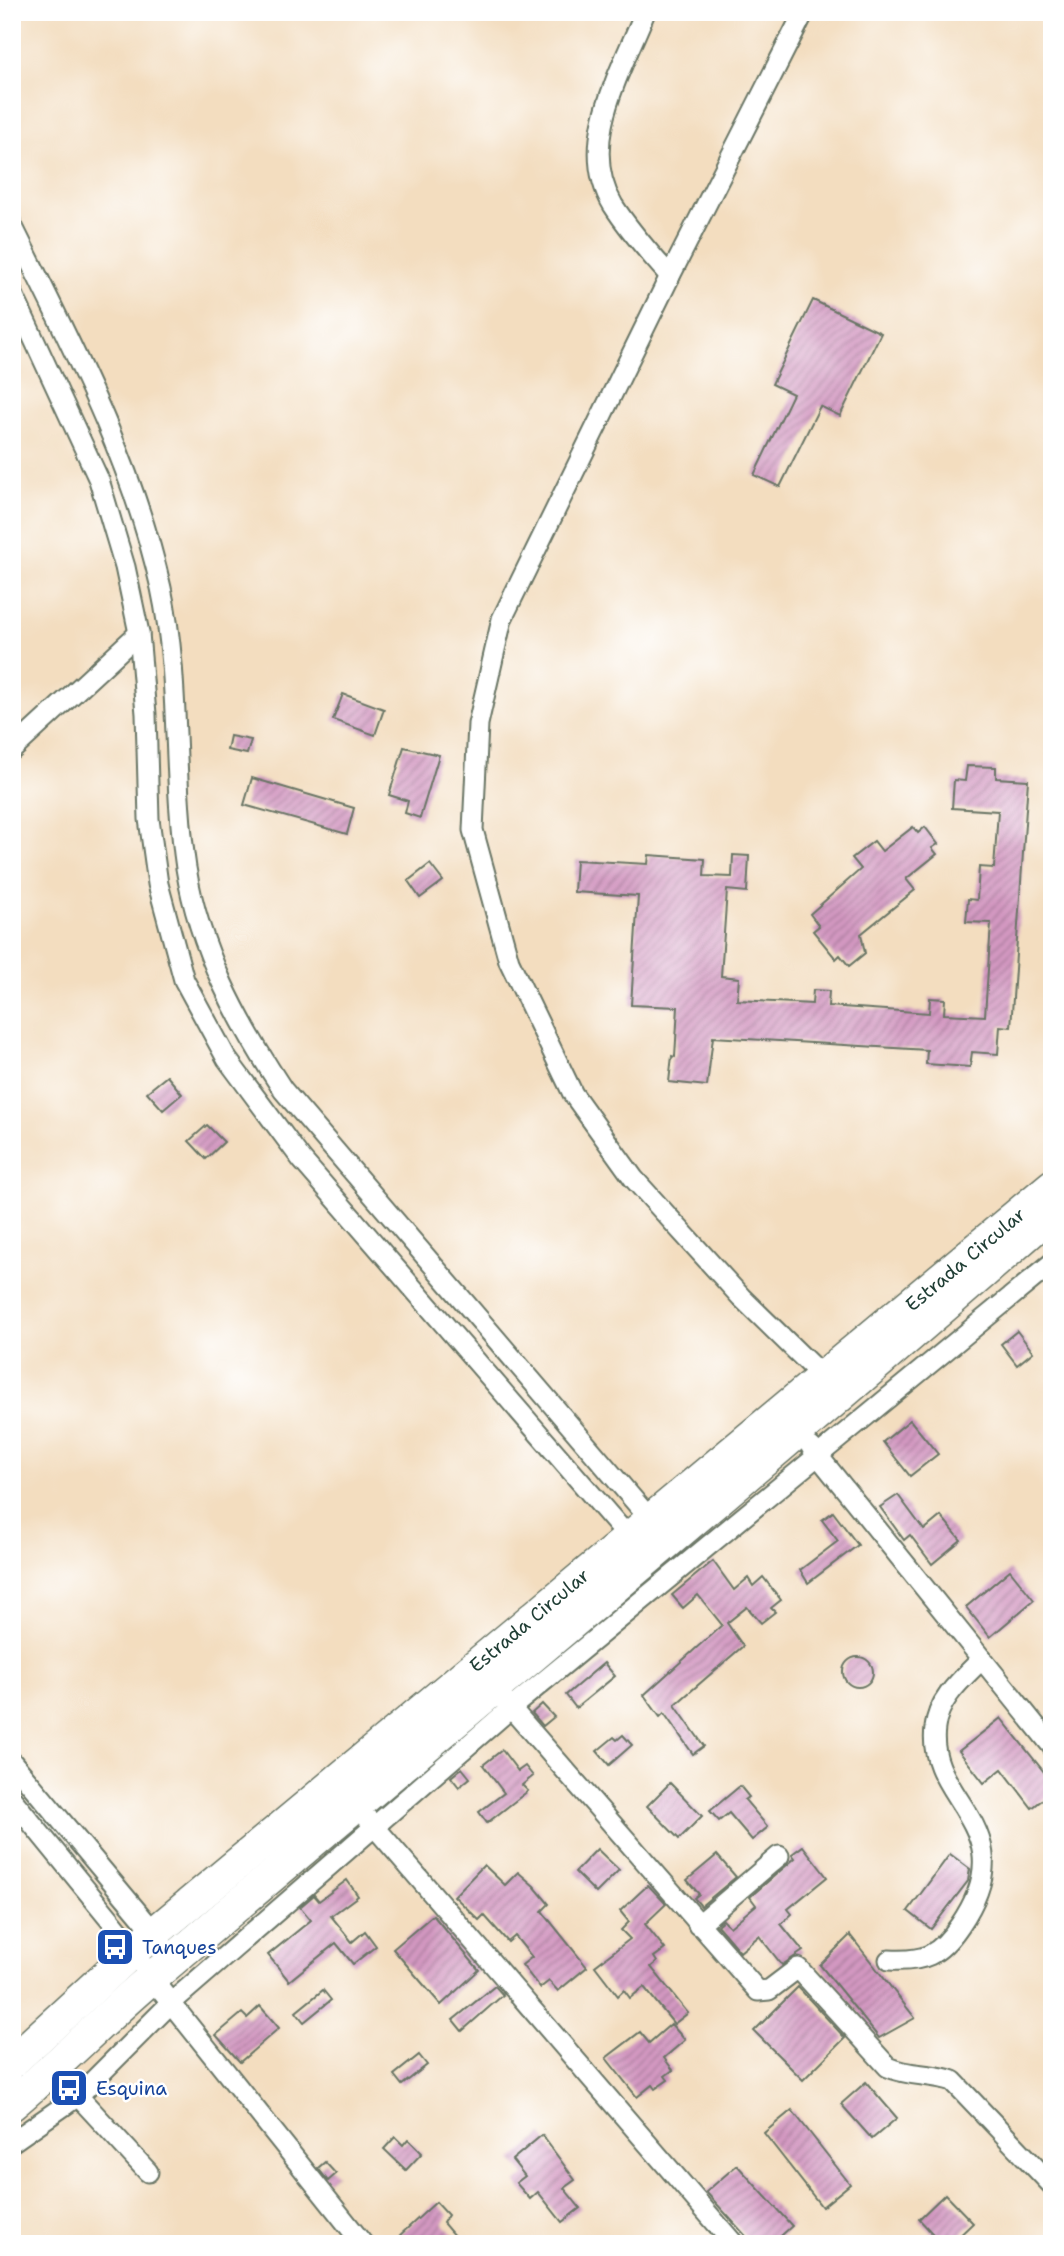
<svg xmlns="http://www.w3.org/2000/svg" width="1064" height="2256" font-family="'Shantell Sans',sans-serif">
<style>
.building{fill:url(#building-hatch)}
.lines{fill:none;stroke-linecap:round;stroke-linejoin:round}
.street-casing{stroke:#697565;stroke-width:23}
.primary-casing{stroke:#697565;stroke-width:35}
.street{stroke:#fff;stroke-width:19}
.primary{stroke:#fff;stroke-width:32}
.labels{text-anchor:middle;stroke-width:5;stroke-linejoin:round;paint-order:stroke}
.street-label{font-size:19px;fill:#1f3d34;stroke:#fff}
.transit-label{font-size:19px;fill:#164399;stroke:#fff;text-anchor:start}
</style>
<defs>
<pattern id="building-hatch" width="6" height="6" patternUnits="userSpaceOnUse" patternTransform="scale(1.75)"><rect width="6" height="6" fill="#d398c1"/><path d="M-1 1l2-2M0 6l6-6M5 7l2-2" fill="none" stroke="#ab7d9e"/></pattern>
</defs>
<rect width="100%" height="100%" fill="#fff"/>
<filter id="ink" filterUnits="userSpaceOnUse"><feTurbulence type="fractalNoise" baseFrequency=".0143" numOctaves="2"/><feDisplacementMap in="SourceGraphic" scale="14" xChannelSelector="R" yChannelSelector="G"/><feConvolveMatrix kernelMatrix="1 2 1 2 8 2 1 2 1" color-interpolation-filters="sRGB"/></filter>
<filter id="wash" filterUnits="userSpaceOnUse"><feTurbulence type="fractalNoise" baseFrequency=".00686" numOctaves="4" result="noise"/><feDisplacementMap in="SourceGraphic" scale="28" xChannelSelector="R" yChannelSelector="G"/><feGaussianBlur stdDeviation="1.57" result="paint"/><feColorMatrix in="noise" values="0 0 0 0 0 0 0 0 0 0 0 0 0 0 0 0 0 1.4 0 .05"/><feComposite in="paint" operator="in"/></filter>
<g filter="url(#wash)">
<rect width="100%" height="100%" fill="#f3ddbf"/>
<g id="blocks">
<!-- building -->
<g class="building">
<polygon points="813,300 881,333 840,416 820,406 780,487 754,475 793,394 772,384"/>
<polygon points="343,694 384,709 375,735 333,720"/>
<polygon points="230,736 251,740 247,754 227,750"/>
<polygon points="404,747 439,755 420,818 405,813 408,801 389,795"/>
<polygon points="967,766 996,767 996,778 1028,780 1011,1027 1000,1026 998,1054 972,1052 970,1067 926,1064 927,1050 713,1037 707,1086 669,1082 672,1056 675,1057 678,1007 631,1005 638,896 574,892 576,860 648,864 649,855 705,859 704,876 732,877 733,855 749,856 747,892 727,890 721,976 739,978 737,1000 812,1004 813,990 829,991 828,1006 929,1013 930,998 945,999 944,1014 985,1016 991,923 966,922 968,899 977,900 979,867 994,868 998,811 952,808 954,780 965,781"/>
<polygon points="252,778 354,808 347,834 244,805"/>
<polygon points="913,827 918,833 925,827 938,844 932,848 937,854 906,879 915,890 861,934 865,953 849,966 840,955 836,959 813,931 819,926 810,914 861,869 852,858 874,841 882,851"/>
<polygon points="430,864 443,881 420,898 408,881"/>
<polygon points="167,1076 182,1094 163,1110 147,1092"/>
<polygon points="207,1125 224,1142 206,1159 189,1141"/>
<polygon points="1017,1331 1033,1352 1017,1365 1001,1344"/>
<polygon points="910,1420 938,1454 910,1476 883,1442"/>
<polygon points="898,1495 924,1530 941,1516 961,1540 932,1564 910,1535 904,1540 880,1507"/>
<polygon points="833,1512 858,1545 808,1583 800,1570 838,1541 822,1520"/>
<polygon points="713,1561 734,1590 748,1578 753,1586 763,1577 781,1600 771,1608 775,1612 761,1623 747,1607 727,1623 743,1646 675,1705 704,1746 693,1754 664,1713 660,1717 644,1695 722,1625 698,1595 683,1608 672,1595"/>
<polygon points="1010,1570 1034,1600 990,1637 966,1607"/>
<circle cx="858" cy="1672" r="15"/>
<polygon points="604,1663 615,1676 576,1708 566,1695"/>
<polygon points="542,1704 554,1717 543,1726 532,1713"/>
<polygon points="1001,1718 1052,1782 1052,1792 1032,1808 1002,1769 984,1783 959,1751"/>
<polygon points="623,1735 632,1745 609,1765 597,1751 614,1737 617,1740"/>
<polygon points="502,1750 518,1771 525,1766 533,1776 522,1785 528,1791 487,1823 479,1812 504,1793 483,1765"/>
<polygon points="462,1768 470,1778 459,1787 451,1777"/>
<polygon points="670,1783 702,1816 679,1839 647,1806"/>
<polygon points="740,1786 749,1797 745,1800 768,1827 752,1840 729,1813 719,1821 710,1811"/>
<polygon points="803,1846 827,1877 788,1909 792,1914 781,1924 803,1951 782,1965 759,1936 740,1952 717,1925 723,1920 730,1927 756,1905 750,1897 795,1858 792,1854"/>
<polygon points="597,1849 619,1870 596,1893 575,1872"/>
<polygon points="950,1854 970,1869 968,1881 931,1929 908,1911"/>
<polygon points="717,1855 736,1877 701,1906 694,1898 699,1894 687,1880"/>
<polygon points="484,1865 505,1885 518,1872 534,1886 549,1904 542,1911 587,1967 558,1991 549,1981 540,1988 522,1965 532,1957 515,1936 508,1942 484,1915 479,1920 454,1896"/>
<polygon points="347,1880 358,1896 331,1916 352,1942 365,1931 376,1946 353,1964 336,1943 289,1981 268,1955 311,1920 300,1907 314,1895 319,1901"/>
<polygon points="648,1885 666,1904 645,1924 665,1949 654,1957 657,1962 651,1967 688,2013 674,2024 644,1987 630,1998 624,1990 618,1996 595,1966 630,1939 621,1930 629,1922 620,1911"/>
<polygon points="433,1915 479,1970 441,2005 393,1949"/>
<polygon points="850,1935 915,2018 879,2038 820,1965"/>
<polygon points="495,1986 503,1995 462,2031 453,2020"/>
<polygon points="798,1987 845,2038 803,2080 754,2031"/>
<polygon points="323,1990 331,2000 304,2022 296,2012"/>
<polygon points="260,2006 279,2028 240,2062 216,2035 242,2013 247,2018"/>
<polygon points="671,2024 685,2040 664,2058 673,2070 665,2076 668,2080 655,2089 652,2085 637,2097 606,2058 640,2032 649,2043"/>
<polygon points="419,2055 427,2065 402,2085 394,2075"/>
<polygon points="866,2082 897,2118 872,2139 841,2104"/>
<polygon points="792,2110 850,2184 822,2207 764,2133"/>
<polygon points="542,2135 575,2180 564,2188 580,2208 562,2222 538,2192 530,2199 516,2183 525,2176 512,2160"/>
<polygon points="395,2137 403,2145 408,2139 422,2153 406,2170 384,2149"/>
<polygon points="325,2162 336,2174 328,2181 318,2168"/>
<polygon points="737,2165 792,2226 772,2244 753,2244 706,2192"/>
<polygon points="945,2194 973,2223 951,2244 942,2244 919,2219"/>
<polygon points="436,2202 448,2215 443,2223 461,2244 407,2244 400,2235"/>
</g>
</g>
</g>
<g filter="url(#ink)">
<use href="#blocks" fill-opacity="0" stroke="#697565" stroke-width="2"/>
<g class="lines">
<defs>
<g id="street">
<path d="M645,12C622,70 576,144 613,205C629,230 650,254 670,276"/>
<polyline points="804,12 670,276 502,619 478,724 473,830 509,961 573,1094 634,1179 741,1297 824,1378"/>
<path d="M12,225C70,343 132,459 161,588C181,680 172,775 186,868C199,949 238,1022 283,1090L656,1526"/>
<polyline points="12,292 99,480 125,567 139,633 146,714 149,819 158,884 184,980 227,1059 302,1160 636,1546"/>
<polyline points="12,750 139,633"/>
<polyline points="811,1447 1052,1746"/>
<path d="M503,1699L758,1991L769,1990L798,1968L888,2067C911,2077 930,2073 953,2081L1052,2185"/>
<polyline points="12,1762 155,1933 172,1960"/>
<polyline points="12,1799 123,1935 151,1978 363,2244"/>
<polyline points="368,1819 734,2244"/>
<polyline points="698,1925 779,1856"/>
<path d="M889,1960C924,1962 939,1956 960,1925C1028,1826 925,1801 935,1728C938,1699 962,1679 982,1659"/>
<polyline points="78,2096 148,2172"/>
<polyline points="12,2142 78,2096 171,2003 511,1708 1052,1263"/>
</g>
<g id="primary">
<polyline points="12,2062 134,1950 1052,1186"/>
<path d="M12,2104C61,2063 106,2016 155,1975C454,1721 756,1471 1052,1213"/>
</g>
</defs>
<!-- street casing -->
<use href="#street" class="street-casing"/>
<!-- primary casing -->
<use href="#primary" class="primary-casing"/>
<!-- street -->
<use href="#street" class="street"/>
<!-- primary -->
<use href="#primary" class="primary"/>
</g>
</g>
<!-- icons -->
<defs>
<symbol id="bus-square" viewBox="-11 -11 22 22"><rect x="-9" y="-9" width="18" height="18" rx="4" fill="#1a4fb4" stroke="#fff"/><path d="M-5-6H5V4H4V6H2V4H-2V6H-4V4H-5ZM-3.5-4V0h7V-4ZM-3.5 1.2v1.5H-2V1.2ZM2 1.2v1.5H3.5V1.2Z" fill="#fff"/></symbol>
</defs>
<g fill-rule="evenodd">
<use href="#bus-square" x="93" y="1925" width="44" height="44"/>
<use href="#bus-square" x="47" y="2066" width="44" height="44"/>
</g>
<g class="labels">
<!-- street labels -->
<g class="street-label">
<text transform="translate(965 1259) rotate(-40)" y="7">Estrada Circular</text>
<text transform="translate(529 1620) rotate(-40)" y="7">Estrada Circular</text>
</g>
<!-- transit labels -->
<g class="transit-label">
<text x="142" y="1954">Tanques</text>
<text x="96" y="2095">Esquina</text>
</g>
</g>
<!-- margin -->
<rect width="1064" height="2256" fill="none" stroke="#fff" stroke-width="42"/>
</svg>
